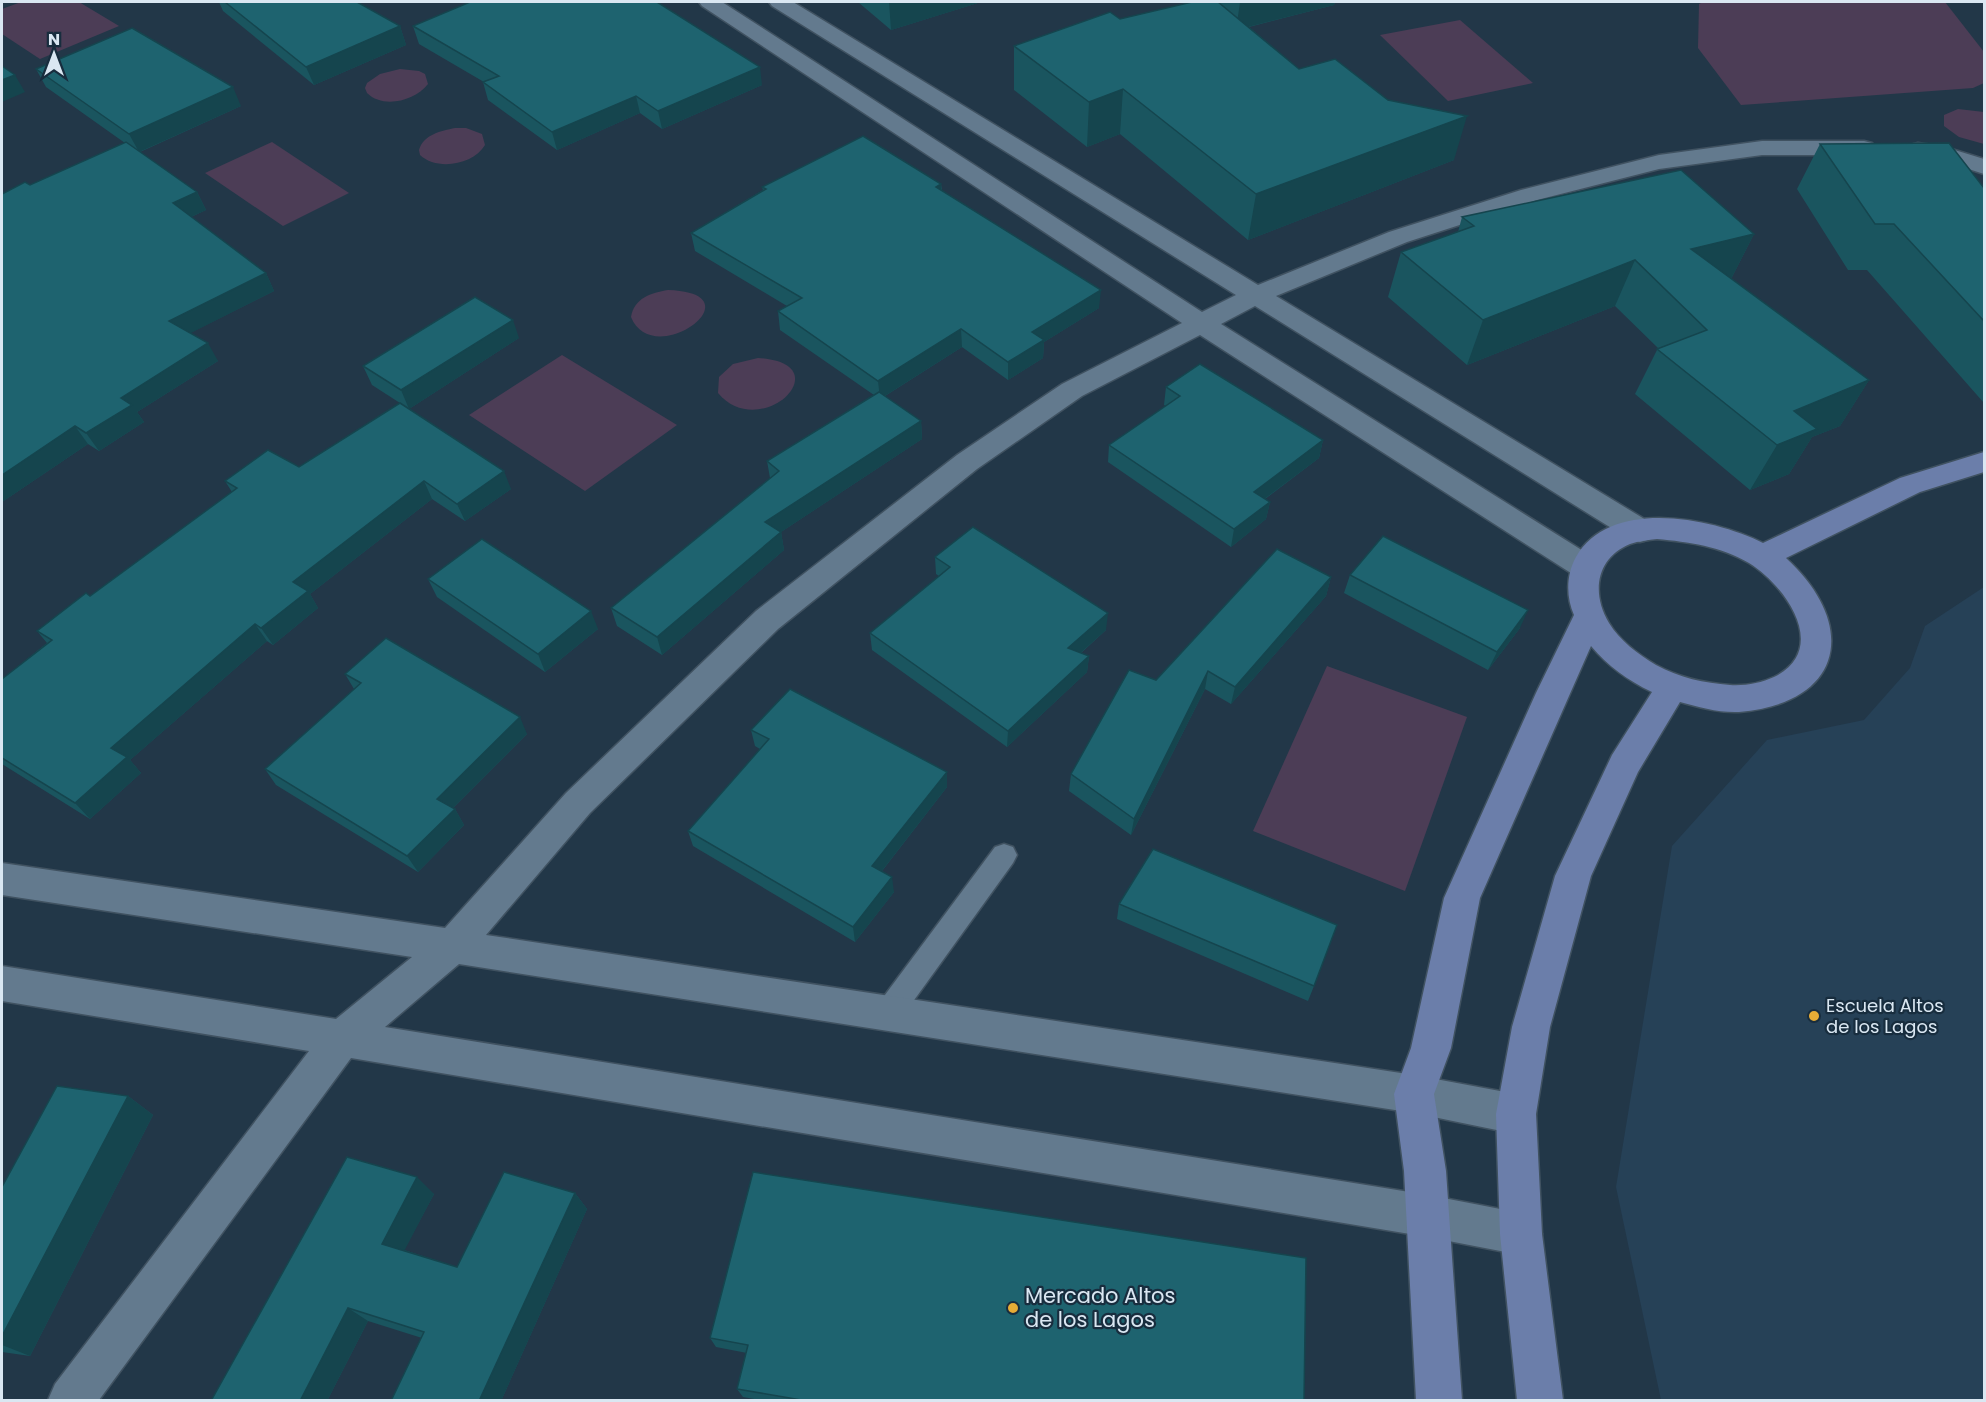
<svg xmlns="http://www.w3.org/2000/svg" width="1986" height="1402" font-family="Poppins,sans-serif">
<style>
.built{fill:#264157}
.green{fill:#4c3d56}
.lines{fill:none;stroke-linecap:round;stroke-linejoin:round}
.lane-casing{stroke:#405261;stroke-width:3}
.street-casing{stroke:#405261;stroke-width:3}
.secondary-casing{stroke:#405261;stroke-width:3}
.lane{fill:#637a8e;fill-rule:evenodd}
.street{fill:#637a8e;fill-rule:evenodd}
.secondary{fill:#6b7eaa;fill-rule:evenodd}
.wall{fill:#1a555f}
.shaded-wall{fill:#15454e}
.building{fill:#1e636f;stroke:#15454e;stroke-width:1.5}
.poi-dot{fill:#e6ac36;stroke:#182d3e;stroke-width:2}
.labels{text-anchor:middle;stroke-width:4.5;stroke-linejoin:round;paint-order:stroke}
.poi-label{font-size:18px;fill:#dae7f2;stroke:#182d3e;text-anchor:start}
.near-poi-label{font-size:21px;fill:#dae7f2;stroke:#182d3e;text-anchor:start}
</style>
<rect width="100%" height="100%" fill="#223748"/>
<!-- built -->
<polygon class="built" points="1984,587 1984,1400 1661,1400 1616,1187 1672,846 1767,740 1864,720 1910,668 1925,626"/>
<!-- green -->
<g class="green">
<polygon points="21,2 79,2 119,26 40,59 2,34 2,9"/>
<polygon points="1703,2 1945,2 1984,52 1984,83 1973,88 1741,105 1698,48 1699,4"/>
<polygon points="1460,20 1533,83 1448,101 1380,35"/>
<path d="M400,69L419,71L425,74L428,84C415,101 383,109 367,93L365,88L367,83L380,74Z"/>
<polygon points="1958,109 1984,112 1984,144 1959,137 1944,126 1944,115"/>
<path d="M455,128H466L482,134L485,145C473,165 437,171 420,155L419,150C424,134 441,131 455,128Z"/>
<polygon points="272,142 349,193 283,226 205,173"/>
<path d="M668,290C761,293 653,372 631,317C634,298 651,293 668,290Z"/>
<polygon points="562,355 677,425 585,491 469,415"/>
<path d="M758,358C843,363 761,444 718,393L719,377L733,364Z"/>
<polygon points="1327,666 1467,717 1405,891 1253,831"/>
</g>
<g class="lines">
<defs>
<polygon id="lane" points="1004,844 1013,847 1017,855 1013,863 899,1021 889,1025 879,1021 875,1012 879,1003 995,847"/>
<g id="street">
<polygon points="699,2 722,2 1202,312 1236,295 772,6 769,2 793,2 1258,285 1389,232 1521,190 1659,155 1762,141 1864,141 1872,143 1876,148 1872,153 1864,155 1762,155 1659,169 1537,200 1407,242 1276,296 1651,523 1655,531 1651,539 1640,542 1629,539 1255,306 1221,324 1596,559 1600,567 1596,575 1585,578 1574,575 1200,335 1082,396 977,469 778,629 590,813 486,935 1414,1075 1516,1094 1530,1100 1536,1114 1530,1128 1516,1134 1414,1113 459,964 385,1027 1428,1195 1521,1213 1536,1219 1542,1234 1536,1249 1521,1255 1428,1237 351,1058 99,1400 48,1400 55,1384 309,1051 2,1001 2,966 336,1019 412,957 2,895 2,863 445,928 566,793 756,611 957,455 1062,384 1182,323 702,6"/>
<polygon points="1918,143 1945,147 1984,159 1984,174 1941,160 1910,155 1906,150 1910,145"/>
</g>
<path id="secondary" d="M1984,452V472L1920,492L1786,558C1859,625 1844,703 1739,712C1719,713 1699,707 1680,702L1638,772L1591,876L1550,1027L1536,1114L1542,1234L1563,1400H1517L1500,1234L1496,1114L1512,1027L1555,876L1612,755L1652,692C1627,680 1608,666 1591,646L1480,898L1451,1048L1434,1094L1446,1171L1462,1400H1416L1404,1171L1394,1094L1411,1048L1444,898L1536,693L1574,615C1566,597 1566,575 1576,557C1610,497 1713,518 1763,543L1900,478ZM1657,539C1689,542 1720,546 1749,563C1785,585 1831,649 1774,677C1761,683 1745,686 1730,685C1704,683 1680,678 1656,665C1639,655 1619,640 1609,623C1591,593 1596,558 1630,544C1639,541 1648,540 1657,539Z"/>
</defs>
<!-- lane casing -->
<use href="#lane" class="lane-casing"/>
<!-- street casing -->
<use href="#street" class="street-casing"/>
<!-- secondary casing -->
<use href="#secondary" class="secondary-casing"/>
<!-- lane -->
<use href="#lane" class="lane"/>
<!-- street -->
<use href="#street" class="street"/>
<!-- secondary -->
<use href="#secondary" class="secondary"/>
</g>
<!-- wall -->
<g class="wall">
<polygon points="219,2 357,2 400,26 406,45 314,85 223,11"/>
<polygon points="858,2 981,2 891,30"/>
<polygon points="1192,2 1335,2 1334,5 1249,27 1299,69 1454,160 1248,240 1120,134 1087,147 1014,90 1014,46"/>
<polygon points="413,26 762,85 662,129 640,113 557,150 488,100 483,82 484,82 419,44"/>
<polygon points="36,69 241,106 140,152 197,192 206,210 191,217 266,273 274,291 190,333 218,361 137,412 144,422 99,451 88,444 2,502 30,185 125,143 46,87"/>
<polygon points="1820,144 1984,188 1984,403 1867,270 1848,270 1797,189"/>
<polygon points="941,184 942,190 1099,308 1044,342 1043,358 1008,380 962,347 885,396 921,421 922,439 781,532 784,550 662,655 617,626 611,608 770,478 767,461 874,395 780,330 778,311 787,306 695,251 691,233 763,190 762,187"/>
<polygon points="1462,217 1754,234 1731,279 1869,380 1840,426 1812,437 1789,474 1750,490 1635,394 1658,348 1615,306 1467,365 1388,297 1401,252 1458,232"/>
<polygon points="519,338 409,409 511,489 465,521 432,499 310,594 318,608 273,645 267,641 130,760 141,773 90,819 2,764 2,679 47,643 37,631 90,596 232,492 225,481 299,467 400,403 372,385 363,366"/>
<polygon points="1166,387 1323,440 1319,458 1265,499 1270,502 1266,519 1231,547 1108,462 1109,445 1166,406 1164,405"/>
<polygon points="935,557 1106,630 1081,653 1089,656 1087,672 1007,747 872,650 870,633 939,576 936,574"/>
<polygon points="1350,575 1520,628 1488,670 1344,593"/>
<polygon points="1331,577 1326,596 1231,704 1205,689 1131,835 1069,791 1071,774 1156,680"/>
<polygon points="428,579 598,629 545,672 437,597"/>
<polygon points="345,674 527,734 453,808 455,809 464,825 418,872 276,785 265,769 354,689"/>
<polygon points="751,730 947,772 947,787 882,871 894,892 855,942 693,846 688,831 760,749 755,746"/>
<polygon points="1119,904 1314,986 1308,1001 1117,919"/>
<polygon points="128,1096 153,1115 30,1356 2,1352 2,1187 32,1134"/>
<polygon points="347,1157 434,1194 404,1250 457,1267 575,1193 587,1209 501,1401 391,1401 422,1338 368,1321 327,1401"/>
<polygon points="710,1338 1304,1401 765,1401 743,1397 737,1389 747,1353 716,1347"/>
</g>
<!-- shaded-wall -->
<g class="shaded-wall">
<polygon points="889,2 981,2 891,30"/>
<polygon points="1240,2 1335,2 1334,5 1236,30"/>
<polygon points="400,26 406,45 314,85 306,67"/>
<polygon points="760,67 762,85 662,129 658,111"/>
<polygon points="15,75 25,92 2,102 2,80"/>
<polygon points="233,87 241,106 139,152 129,134"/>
<polygon points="1123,89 1120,134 1087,147 1089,102"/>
<polygon points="636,96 640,113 557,150 552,132"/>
<polygon points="1467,116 1454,160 1248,240 1256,194"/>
<polygon points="941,184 942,202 936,187"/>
<polygon points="197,192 206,210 182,221 173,203"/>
<polygon points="1754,234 1731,279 1691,249"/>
<polygon points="1635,260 1615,306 1467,365 1483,320"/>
<polygon points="266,273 274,291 179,339 169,321"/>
<polygon points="1101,290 1099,308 1044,342 1043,358 1008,380 1008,362 1032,332"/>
<polygon points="513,320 519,338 409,409 401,390"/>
<polygon points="961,329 962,347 880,399 878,381"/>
<polygon points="208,343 218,361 137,412 144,422 99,451 86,433 121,398"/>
<polygon points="1869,380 1840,426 1812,437 1789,474 1750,490 1777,445 1794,411"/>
<polygon points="921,421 922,439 781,532 784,550 662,655 657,637 765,522"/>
<polygon points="75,426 88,444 2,502 2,475"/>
<polygon points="1323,440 1319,458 1251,509 1254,492"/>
<polygon points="504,471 511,489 465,521 457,504"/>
<polygon points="424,481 432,499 310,594 318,608 273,645 261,628 293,582"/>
<polygon points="1270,502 1266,519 1231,547 1234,529"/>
<polygon points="1331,577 1326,596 1231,704 1235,687"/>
<polygon points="1528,610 1520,628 1488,670 1497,652"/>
<polygon points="591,611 598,629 545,672 538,654"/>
<polygon points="1108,613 1106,630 1067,665 1068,648"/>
<polygon points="255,624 267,641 130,760 141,773 90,819 75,803 111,748"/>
<polygon points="1089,656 1087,672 1007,747 1008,731"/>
<polygon points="1208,671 1205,689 1131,835 1134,819"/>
<polygon points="520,717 527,734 447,814 437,799"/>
<polygon points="947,772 947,787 874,881 872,866"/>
<polygon points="455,809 464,825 418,872 407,856"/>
<polygon points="892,877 894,892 855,942 853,927"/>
<polygon points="128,1096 153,1115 30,1356 2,1345 2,1336"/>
<polygon points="417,1177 434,1194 400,1259 382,1244"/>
<polygon points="575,1193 587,1209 501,1401 479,1401"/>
<polygon points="348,1308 368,1321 327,1401 300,1401"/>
</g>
<!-- building -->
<g class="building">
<polygon points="225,2 357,2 400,26 306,67"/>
<polygon points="470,2 657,2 760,67 658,111 636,96 552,132 483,82 499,76 413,26"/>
<polygon points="1192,2 1218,2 1299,69 1335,59 1388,100 1467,116 1256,194 1123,89 1089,102 1014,46 1110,12 1120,19"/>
<polygon points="132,28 233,87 129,134 36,69"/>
<polygon points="2,66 15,75 2,80"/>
<polygon points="863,136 941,184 936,187 1101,290 1032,332 1044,340 1008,362 961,329 878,381 778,311 802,298 691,233 766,189 762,187"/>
<polygon points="126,142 197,192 173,203 266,273 169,321 208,343 121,398 132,405 86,433 75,426 2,475 2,194 25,182 30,185"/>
<polygon points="1949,143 1984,188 1984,321 1894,224 1875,224 1820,144"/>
<polygon points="1681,170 1754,234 1691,249 1869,380 1794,411 1817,429 1777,445 1657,349 1707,330 1635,260 1483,320 1401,252 1474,226 1462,217"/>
<polygon points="475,297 513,320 401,390 363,366"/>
<polygon points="1200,364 1323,440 1254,492 1270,502 1234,529 1109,445 1180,396 1166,387"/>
<polygon points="879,392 921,421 765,522 781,532 657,637 611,608 779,471 767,461"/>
<polygon points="400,403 504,471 457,504 424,481 293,582 308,591 261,628 255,624 111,748 127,757 75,803 2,758 2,679 52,640 37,631 86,593 90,596 237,488 225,481 268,450 299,467"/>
<polygon points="973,527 1108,613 1068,648 1089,656 1008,731 870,633 950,567 935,557"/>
<polygon points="1383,536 1528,610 1497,652 1350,575"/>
<polygon points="482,539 591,611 538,654 428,579"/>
<polygon points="1277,549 1331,577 1235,687 1208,671 1134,819 1071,774 1129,670 1156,680"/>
<polygon points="386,638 520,717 437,799 455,809 407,856 265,769 361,683 345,674"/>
<polygon points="790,689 947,772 872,866 892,877 853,927 688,831 769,739 751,730"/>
<polygon points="1153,849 1337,925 1314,986 1119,904"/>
<polygon points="57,1086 128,1096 2,1336 2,1187"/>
<polygon points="347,1157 417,1177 382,1244 457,1267 504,1172 575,1193 479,1401 391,1401 424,1332 348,1308 300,1401 211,1401"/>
<polygon points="753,1172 1306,1258 1304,1401 807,1401 737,1389 748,1345 710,1338"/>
</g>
<!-- markers -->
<g class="poi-dot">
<circle cx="1814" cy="1016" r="6"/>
<circle cx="1013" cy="1308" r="6"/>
</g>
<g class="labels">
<!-- poi labels -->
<g class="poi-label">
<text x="1826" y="1012">Escuela Altos<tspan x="1826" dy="21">de los Lagos</tspan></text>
</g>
<!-- near-poi labels -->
<g class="near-poi-label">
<text x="1025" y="1303">Mercado Altos<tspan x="1025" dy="24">de los Lagos</tspan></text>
</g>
</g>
<!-- border -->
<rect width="1986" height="1402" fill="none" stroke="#dae7f2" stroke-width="6"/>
<!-- north arrow -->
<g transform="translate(54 54)" stroke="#182d3e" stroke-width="4.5" paint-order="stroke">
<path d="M0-4.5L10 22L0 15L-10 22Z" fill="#dae7f2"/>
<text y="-9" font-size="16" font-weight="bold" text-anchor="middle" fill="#dae7f2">N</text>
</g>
</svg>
